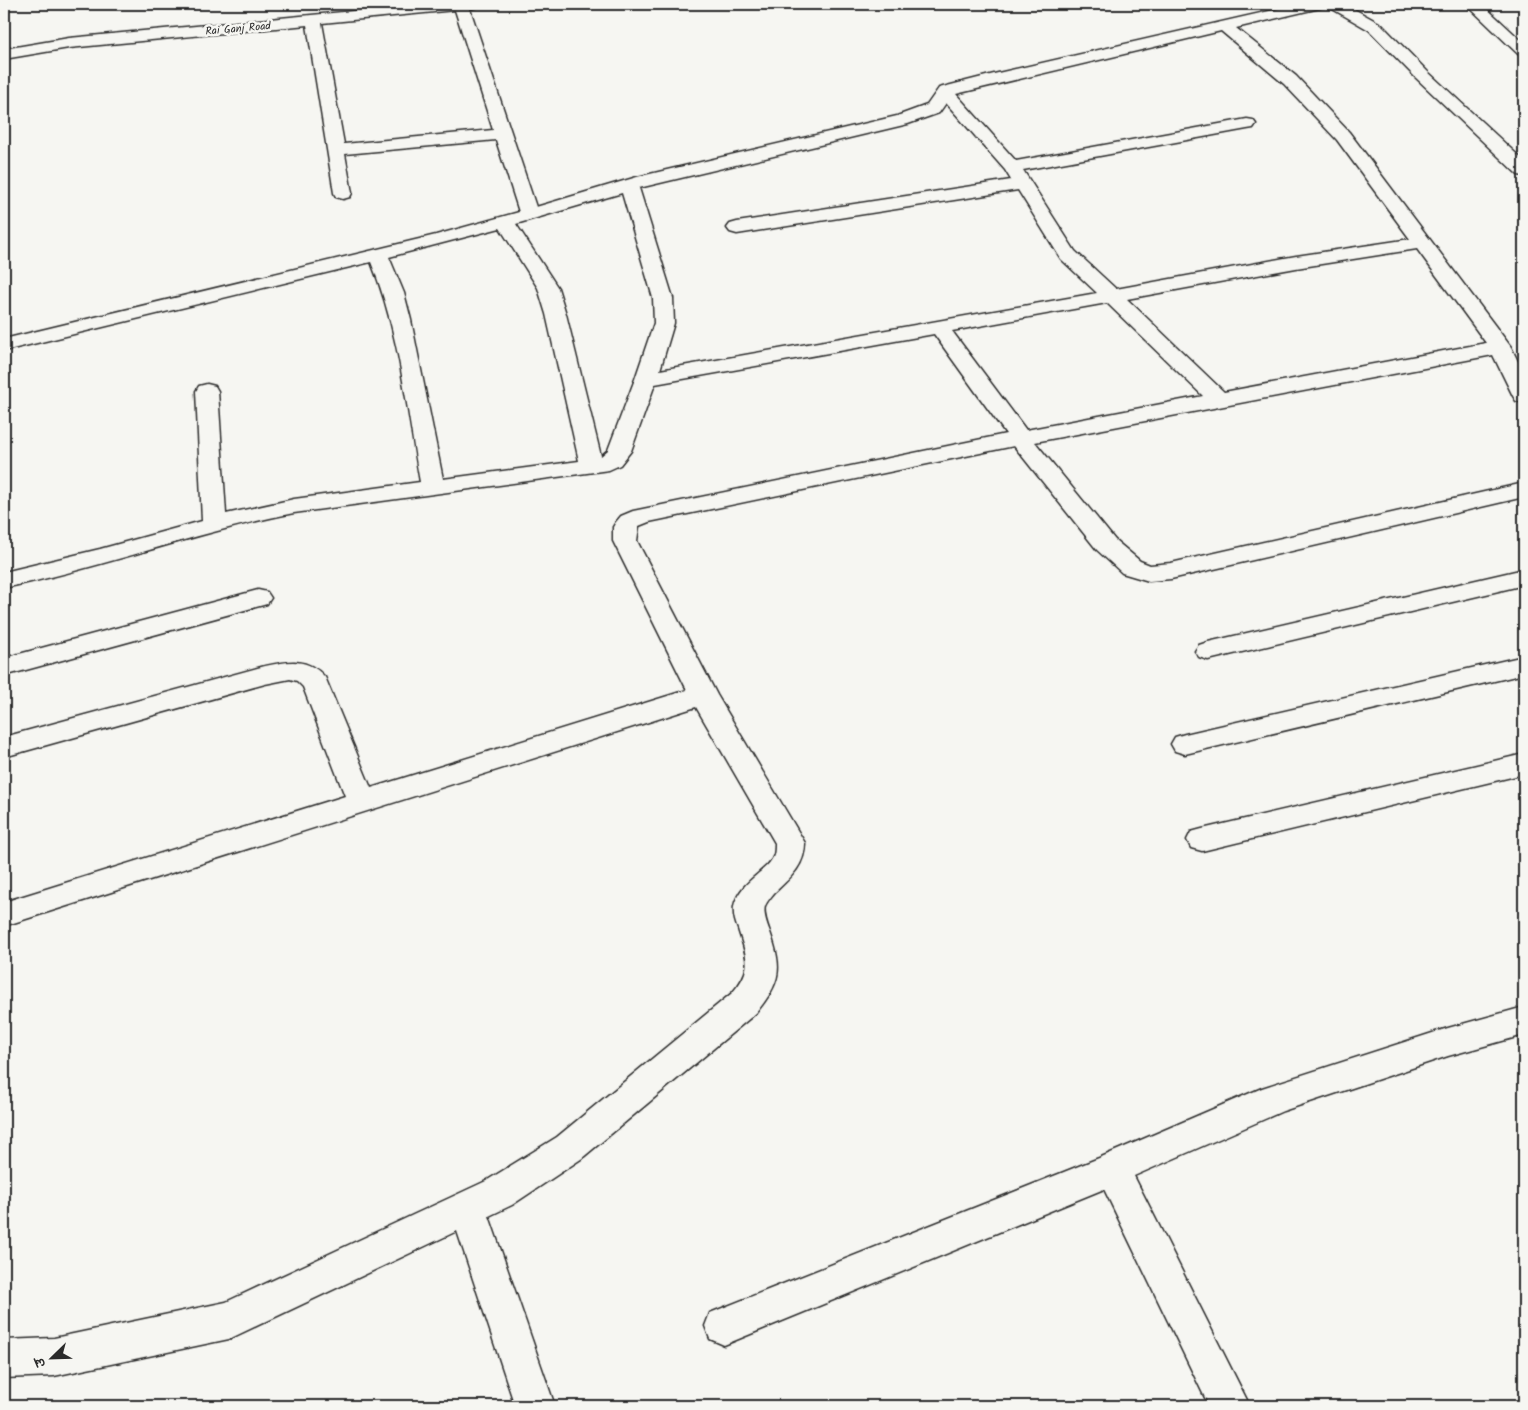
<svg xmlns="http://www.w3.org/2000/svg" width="1528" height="1410" font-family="Kalam,'Playpen Sans Deva',sans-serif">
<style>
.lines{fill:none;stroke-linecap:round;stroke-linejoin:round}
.street-casing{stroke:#2b2b2b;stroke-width:3}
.street{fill:#f6f6f2;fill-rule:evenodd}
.labels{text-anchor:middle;stroke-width:5;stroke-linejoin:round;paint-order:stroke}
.far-street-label{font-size:11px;fill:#2b2b2b;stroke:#f6f6f2}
</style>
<rect width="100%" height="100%" fill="#f6f6f2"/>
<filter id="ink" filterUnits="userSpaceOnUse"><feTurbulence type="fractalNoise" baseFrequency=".02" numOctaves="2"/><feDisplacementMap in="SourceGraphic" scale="10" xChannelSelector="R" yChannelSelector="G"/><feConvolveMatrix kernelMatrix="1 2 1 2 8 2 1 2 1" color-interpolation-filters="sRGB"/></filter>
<g filter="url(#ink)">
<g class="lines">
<defs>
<g id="street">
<path d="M427,4H480L477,7L470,9L536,207L637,177L897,116L927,105L939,88L998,73L1300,4H1345L1381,24L1427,71L1524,161V176L1518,175L1415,77L1369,30L1329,7L1326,4L1324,7L1236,28L1296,76L1349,132L1511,347L1524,374V403L1516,401L1513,396L1493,355L1035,442L1115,540L1140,561L1150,565L1171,563L1524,483V497L1171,579L1149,581L1122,573L1097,550L1014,446L649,522L639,526L637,541L717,695L805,843C805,866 790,878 774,893C771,897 767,901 765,906C763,914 767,924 770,932C783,970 781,981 756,1013L581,1159L512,1205L489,1216L555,1406H515L457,1231L229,1339L54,1376L4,1378V1340L54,1338L226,1302L486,1181L557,1137L732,993C754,968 747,958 738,929C735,922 733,914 734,906C740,880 769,871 774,855C775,851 775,847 775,843L696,707L4,926V902L345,796L303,687L297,681L290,679L265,684L4,757V737L265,666C289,661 307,657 325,677L371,788L687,690L613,541V527L616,522L621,516L633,511L1006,434L934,334L655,384L631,451L620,465L609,470L294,513C196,532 102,568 4,588V572L100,549L202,521L196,391L199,386L207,384L215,386L218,391L226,514L294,499L420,482C407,409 399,331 371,262L4,351V339L436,235L519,212L496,140L345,154L352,193L350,197L343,199L336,197L334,193L307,25L69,48L4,59V49L69,38ZM455,10L493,130L344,144L322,23ZM1221,31L1284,84L1337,140L1410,239L1296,256L1116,289L1075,251L1023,170L1247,129L1253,128L1256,124L1253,120L1247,119L1016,161L956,94ZM946,103L1005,170L1011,180L737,222L730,224L727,228L730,232L737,234L1018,190L1061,259L1097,293L660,370L674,323L673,298L639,188L908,124L939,113ZM622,193L653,298L654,323L635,379L608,450L601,456L566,314L558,288L516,224ZM500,228L538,288L546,314L579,461L443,479L411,320L404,293L389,257ZM1417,249L1486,343L1224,392L1127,299L1296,268ZM1107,303L1203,396L1026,430L952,331Z"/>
<polygon points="1466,4 1482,4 1524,43 1524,56 1518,54"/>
<polygon points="1524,569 1524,585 1208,660 1199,657 1195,651 1199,645 1208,642"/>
<polygon points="258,590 267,592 271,598 267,604 4,676 4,658"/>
<polygon points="1524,656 1524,674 1185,754 1175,751 1171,744 1175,737 1185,734"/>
<polygon points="1524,754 1524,774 1202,851 1191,848 1187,840 1191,832 1202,829"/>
<polygon points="1524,1007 1524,1035 1448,1056 1283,1111 1134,1176 1250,1406 1209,1406 1104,1189 724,1345 710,1339 705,1326 710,1313 1099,1158 1262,1088 1448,1028"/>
</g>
</defs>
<!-- street casing -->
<use href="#street" class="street-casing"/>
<!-- street -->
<use href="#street" class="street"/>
</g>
</g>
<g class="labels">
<!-- far-street labels -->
<g class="far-street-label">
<text transform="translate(238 28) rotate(-5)" y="4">Rai Ganj Road</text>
</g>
</g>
<!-- margin -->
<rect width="1528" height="1410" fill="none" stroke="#f6f6f2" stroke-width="20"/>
<rect x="10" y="10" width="1508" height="1390" fill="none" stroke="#2b2b2b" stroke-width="2" filter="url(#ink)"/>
<!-- north arrow -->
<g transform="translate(52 1358) rotate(247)" stroke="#f6f6f2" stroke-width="4" paint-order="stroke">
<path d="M0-4L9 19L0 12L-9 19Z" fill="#2b2b2b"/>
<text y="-8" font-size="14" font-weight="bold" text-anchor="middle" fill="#2b2b2b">उ</text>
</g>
</svg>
